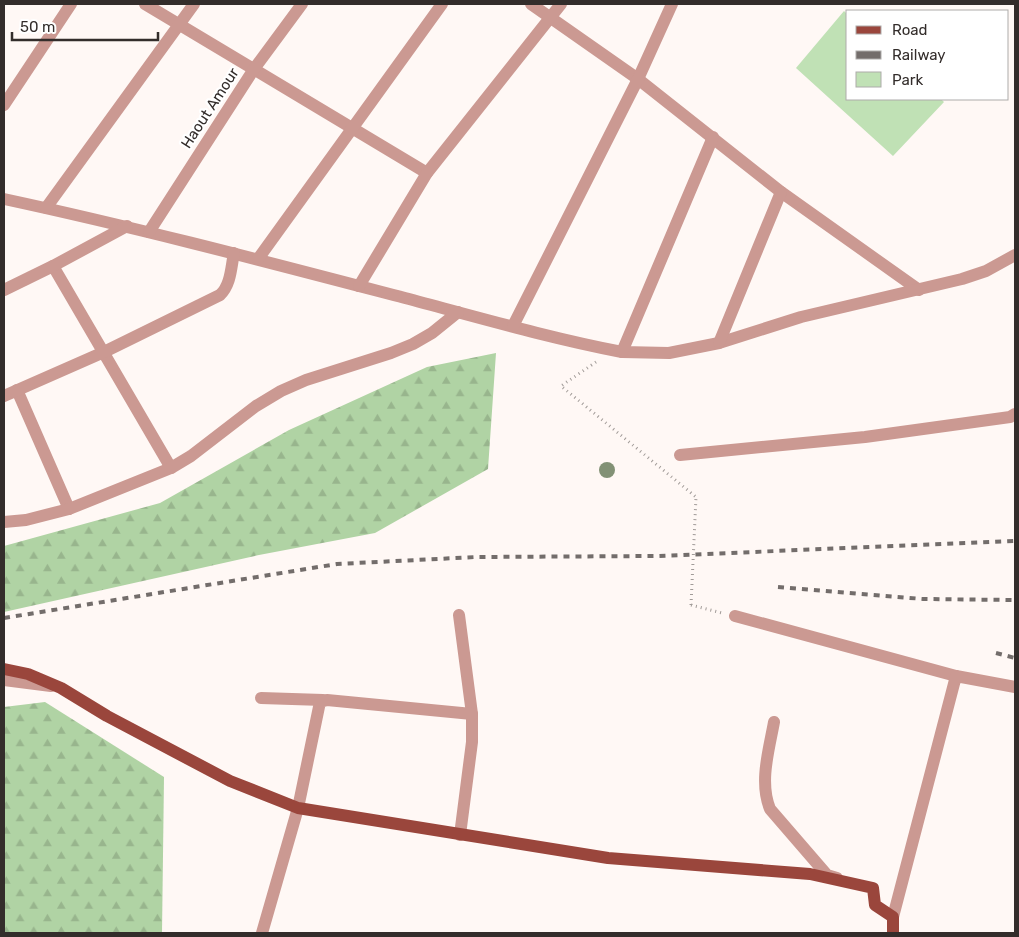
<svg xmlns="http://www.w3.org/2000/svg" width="1019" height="937" font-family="Rubik,sans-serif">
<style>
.forest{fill:url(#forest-firs)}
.park{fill:#c0e1b5}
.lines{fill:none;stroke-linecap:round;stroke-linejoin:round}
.path{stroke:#a19b98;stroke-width:3;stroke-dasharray:1 4;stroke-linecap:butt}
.minor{stroke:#cb9992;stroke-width:12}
.major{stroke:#9a463c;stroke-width:12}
.rail{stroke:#736d6b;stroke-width:4;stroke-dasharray:6 6;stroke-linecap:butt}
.path-bridge{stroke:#a19b98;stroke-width:3;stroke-dasharray:1 4;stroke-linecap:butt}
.tree{fill:#829175}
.labels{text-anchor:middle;stroke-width:4.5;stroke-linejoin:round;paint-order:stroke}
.street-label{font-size:15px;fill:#332d2b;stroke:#fff}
</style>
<defs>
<pattern id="forest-firs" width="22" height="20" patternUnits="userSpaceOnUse" patternTransform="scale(1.25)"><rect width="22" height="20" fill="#b0d3a4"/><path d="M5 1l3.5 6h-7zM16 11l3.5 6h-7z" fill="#98b58d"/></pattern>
</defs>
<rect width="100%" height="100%" fill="#fff8f5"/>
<!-- forest -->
<g class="forest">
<polygon points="496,353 488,469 375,533 259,555 4,612 4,546 160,503 289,430 427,367"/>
<polygon points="45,702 164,777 162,933 4,933 4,707"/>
</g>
<!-- park -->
<polygon class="park" points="844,11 848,15 848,99 941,99 944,102 893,156 796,68"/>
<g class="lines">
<!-- path -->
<g class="path">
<polyline points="596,362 561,386 696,497"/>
<polyline points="691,605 722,613"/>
</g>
<!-- minor -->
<g class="minor">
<polyline points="145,4 427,173"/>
<polyline points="531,4 638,79 781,192 919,290"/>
<polyline points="4,105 71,4"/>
<path d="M4,199C139,228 271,263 405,298C477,317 549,338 622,352L669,353L719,343L801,317L962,279L986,271L1015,255"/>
<polyline points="46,208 194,4"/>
<polyline points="149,232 254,69 302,4"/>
<polyline points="258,259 442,4"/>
<polyline points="53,266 171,468"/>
<polyline points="359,286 427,173 561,4"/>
<polyline points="4,290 53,266 127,226"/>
<polyline points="513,326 638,79 672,4"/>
<polyline points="719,343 781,192"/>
<polyline points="622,352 713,137"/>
<polyline points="17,390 69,509"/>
<path d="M4,396L104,352L220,295C231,285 231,267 234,253"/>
<polyline points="680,455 865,437 1010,417 1015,414"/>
<polyline points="4,522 26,520 69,509 171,468 191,456 256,406 281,391 306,380 391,353 413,344 432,333 458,312"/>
<polyline points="459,615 472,714 472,742 460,835"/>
<polyline points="735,616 956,676"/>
<polyline points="4,680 51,686"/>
<polyline points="261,698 323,700"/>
<path d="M774,722C769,750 759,782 770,809L827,875L837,878"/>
<polyline points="893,917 956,676 1015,687"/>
<polyline points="262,933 298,808 320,702 327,700 472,714"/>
</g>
<!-- major -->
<polyline class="major" points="4,669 28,674 61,688 107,716 230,781 298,808 608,858 810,874 873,888 875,905 893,917 893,933"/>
<!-- rail -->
<g class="rail">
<polyline points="778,587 923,599 1015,600"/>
<polyline points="4,618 337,564 476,557 657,556 1015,541"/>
<polyline points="996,653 1015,658"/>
</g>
<!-- path-bridge -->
<polyline class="path-bridge" points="691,605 696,497"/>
</g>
<!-- trees -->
<circle class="tree" cx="607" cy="470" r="8"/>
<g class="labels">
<!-- street labels -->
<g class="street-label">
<text transform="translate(210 108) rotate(-57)" y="5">Haout Amour</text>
</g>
</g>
<!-- border -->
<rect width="1019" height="937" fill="none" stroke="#332d2b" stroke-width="10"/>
<!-- legend -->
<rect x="846" y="10" width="162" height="90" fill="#ffffff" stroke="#adabaa"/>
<rect x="856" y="26" width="25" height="8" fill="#9a463c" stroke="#adabaa"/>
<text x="892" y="35" font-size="15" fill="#332d2b">Road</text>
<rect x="856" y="51" width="25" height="8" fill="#736d6b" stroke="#adabaa"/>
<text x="892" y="60" font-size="15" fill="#332d2b">Railway</text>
<rect x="856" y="72" width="25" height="15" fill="#c0e1b5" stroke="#adabaa"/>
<text x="892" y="85" font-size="15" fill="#332d2b">Park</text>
<!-- scale -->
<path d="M12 32v8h146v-8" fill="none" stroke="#332d2b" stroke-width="2.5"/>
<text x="20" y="32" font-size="15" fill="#332d2b" stroke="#ffffff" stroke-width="4" paint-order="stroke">50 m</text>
</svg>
